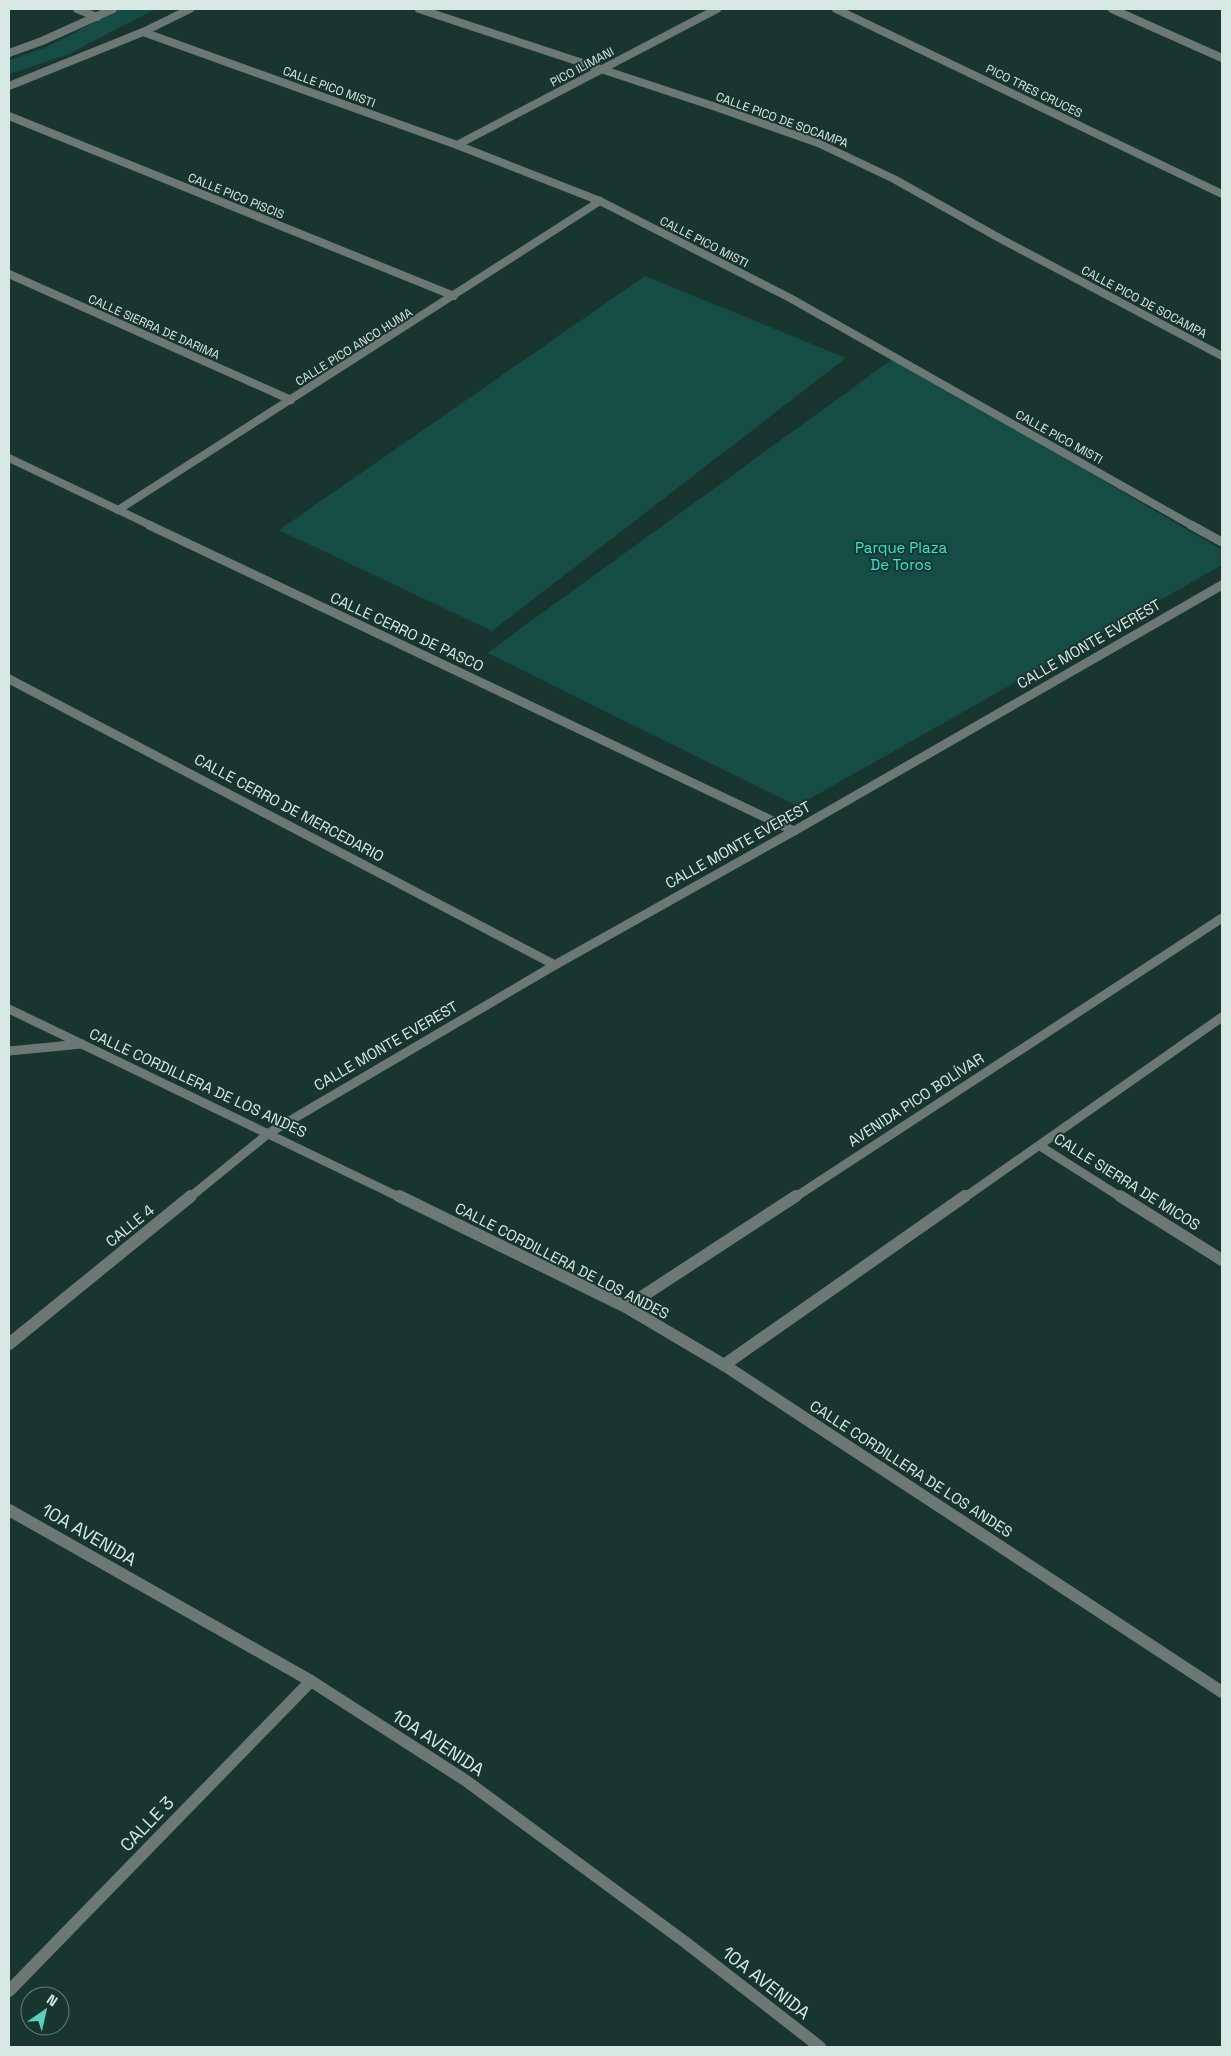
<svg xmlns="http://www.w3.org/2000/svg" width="1231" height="2056" font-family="'Space Grotesk',sans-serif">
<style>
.green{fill:#154d45}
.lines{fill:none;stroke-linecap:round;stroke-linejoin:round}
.minor-far2{stroke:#6b7875;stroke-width:8}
.minor-far1{stroke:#6b7875;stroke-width:9}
.minor{stroke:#6b7875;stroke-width:12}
.tertiary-far2{stroke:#6b7875;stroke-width:8}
.tertiary-far1{stroke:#6b7875;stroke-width:9}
.tertiary{stroke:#6b7875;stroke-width:12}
.labels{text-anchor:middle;stroke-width:4;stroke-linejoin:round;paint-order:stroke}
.far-street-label{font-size:12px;fill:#d8e8e4;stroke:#183530}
.park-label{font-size:15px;fill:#2ae9d1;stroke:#183530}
.street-label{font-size:15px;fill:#d8e8e4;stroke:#183530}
.near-street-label{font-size:18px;fill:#d8e8e4;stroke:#183530}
</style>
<rect width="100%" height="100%" fill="#183530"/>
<!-- green -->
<g class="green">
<polygon points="120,9 155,9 67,55 9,74 9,60 47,47"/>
<polygon points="645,276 846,358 492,631 279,530"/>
<polygon points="894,358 1222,550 1222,565 797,806 487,653"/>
</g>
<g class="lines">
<!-- minor-far2 -->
<g class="minor-far2">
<polyline points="77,9 97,17"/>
<polyline points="419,9 713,106 818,143 894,179 1001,239 1222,356"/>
<polyline points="836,9 1222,194"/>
<polyline points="1112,9 1222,58"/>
<polyline points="143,32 457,145 600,201 790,298 1193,526"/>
<polyline points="9,116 454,296"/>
<polyline points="457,145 717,9"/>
<polyline points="9,274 291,400"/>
<polyline points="9,458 152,526"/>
<polyline points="118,510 600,201"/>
</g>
<!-- minor-far1 -->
<g class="minor-far1">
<polyline points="149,525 794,831"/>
<polyline points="1191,525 1222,542"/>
<polyline points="9,679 555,965"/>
<polyline points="9,1051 82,1044"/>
<polyline points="1040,1146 1122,1198"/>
<polyline points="189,1198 269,1133 555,965 794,831 1222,585"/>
</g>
<!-- minor -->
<g class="minor">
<polyline points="1120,1196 1222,1260"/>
<polyline points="9,1344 191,1196"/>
<polyline points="9,1510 311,1681 465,1780 685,1942 820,2047"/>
<polyline points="9,1991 311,1681"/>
</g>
<!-- tertiary-far2 -->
<g class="tertiary-far2">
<polyline points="9,53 42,41 113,9"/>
<polyline points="9,86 143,32 190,9"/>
</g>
<!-- tertiary-far1 -->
<g class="tertiary-far1">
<polyline points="9,1009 401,1198"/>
<polyline points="794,1198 1222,918"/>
<polyline points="964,1198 1222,1017"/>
</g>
<!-- tertiary -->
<g class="tertiary">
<polyline points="399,1196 626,1307 724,1365 1222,1692"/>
<polyline points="626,1307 796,1196"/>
<polyline points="724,1365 965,1196"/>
</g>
</g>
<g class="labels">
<!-- far-street labels -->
<g class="far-street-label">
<text transform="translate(582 67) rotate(-28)" y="4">PICO ILIMANI</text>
<text transform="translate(329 87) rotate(20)" y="4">CALLE PICO MISTI</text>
<text transform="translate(1034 91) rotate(26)" y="4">PICO TRES CRUCES</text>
<text transform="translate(782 120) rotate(20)" y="4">CALLE PICO DE SOCAMPA</text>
<text transform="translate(236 196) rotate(22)" y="4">CALLE PICO PISCIS</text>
<text transform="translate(704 242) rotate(27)" y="4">CALLE PICO MISTI</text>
<text transform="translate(1144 302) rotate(28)" y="4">CALLE PICO DE SOCAMPA</text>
<text transform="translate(154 327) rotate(24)" y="4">CALLE SIERRA DE DARIMA</text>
<text transform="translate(354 347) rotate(-32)" y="4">CALLE PICO ANCO HUMA</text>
<text transform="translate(1059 437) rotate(29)" y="4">CALLE PICO MISTI</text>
</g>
<!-- park labels -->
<g class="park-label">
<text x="901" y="553">Parque Plaza<tspan x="901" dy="17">De Toros</tspan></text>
</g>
<!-- street labels -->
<g class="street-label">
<text transform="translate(407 632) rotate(25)" y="5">CALLE CERRO DE PASCO</text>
<text transform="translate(1089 644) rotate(-30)" y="5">CALLE MONTE EVEREST</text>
<text transform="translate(289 808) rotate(28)" y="5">CALLE CERRO DE MERCEDARIO</text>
<text transform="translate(738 845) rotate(-29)" y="5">CALLE MONTE EVEREST</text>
<text transform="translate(386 1046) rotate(-30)" y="5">CALLE MONTE EVEREST</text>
<text transform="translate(198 1083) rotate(25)" y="5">CALLE CORDILLERA DE LOS ANDES</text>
<text transform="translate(916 1100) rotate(-33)" y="5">AVENIDA PICO BOLÍVAR</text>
<text transform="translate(1127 1182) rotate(32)" y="5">CALLE SIERRA DE MICOS</text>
<text transform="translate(130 1226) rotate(-39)" y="5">CALLE 4</text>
<text transform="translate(562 1261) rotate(27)" y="5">CALLE CORDILLERA DE LOS ANDES</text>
<text transform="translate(911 1469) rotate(33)" y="5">CALLE CORDILLERA DE LOS ANDES</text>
</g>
<!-- near-street labels -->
<g class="near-street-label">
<text transform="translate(89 1535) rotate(30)" y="6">10A AVENIDA</text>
<text transform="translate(438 1743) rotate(33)" y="6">10A AVENIDA</text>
<text transform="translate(147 1824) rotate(-46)" y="6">CALLE 3</text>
<text transform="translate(766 1983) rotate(38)" y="6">10A AVENIDA</text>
</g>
</g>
<!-- border -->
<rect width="1231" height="2056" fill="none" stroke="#d8e8e4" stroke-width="20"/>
<!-- north arrow -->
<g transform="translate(45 2011) rotate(34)"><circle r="24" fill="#183530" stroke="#657d78"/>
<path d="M0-4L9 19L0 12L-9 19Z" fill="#5bcebc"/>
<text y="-8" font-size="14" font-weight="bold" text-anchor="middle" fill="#d8e8e4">N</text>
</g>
</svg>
